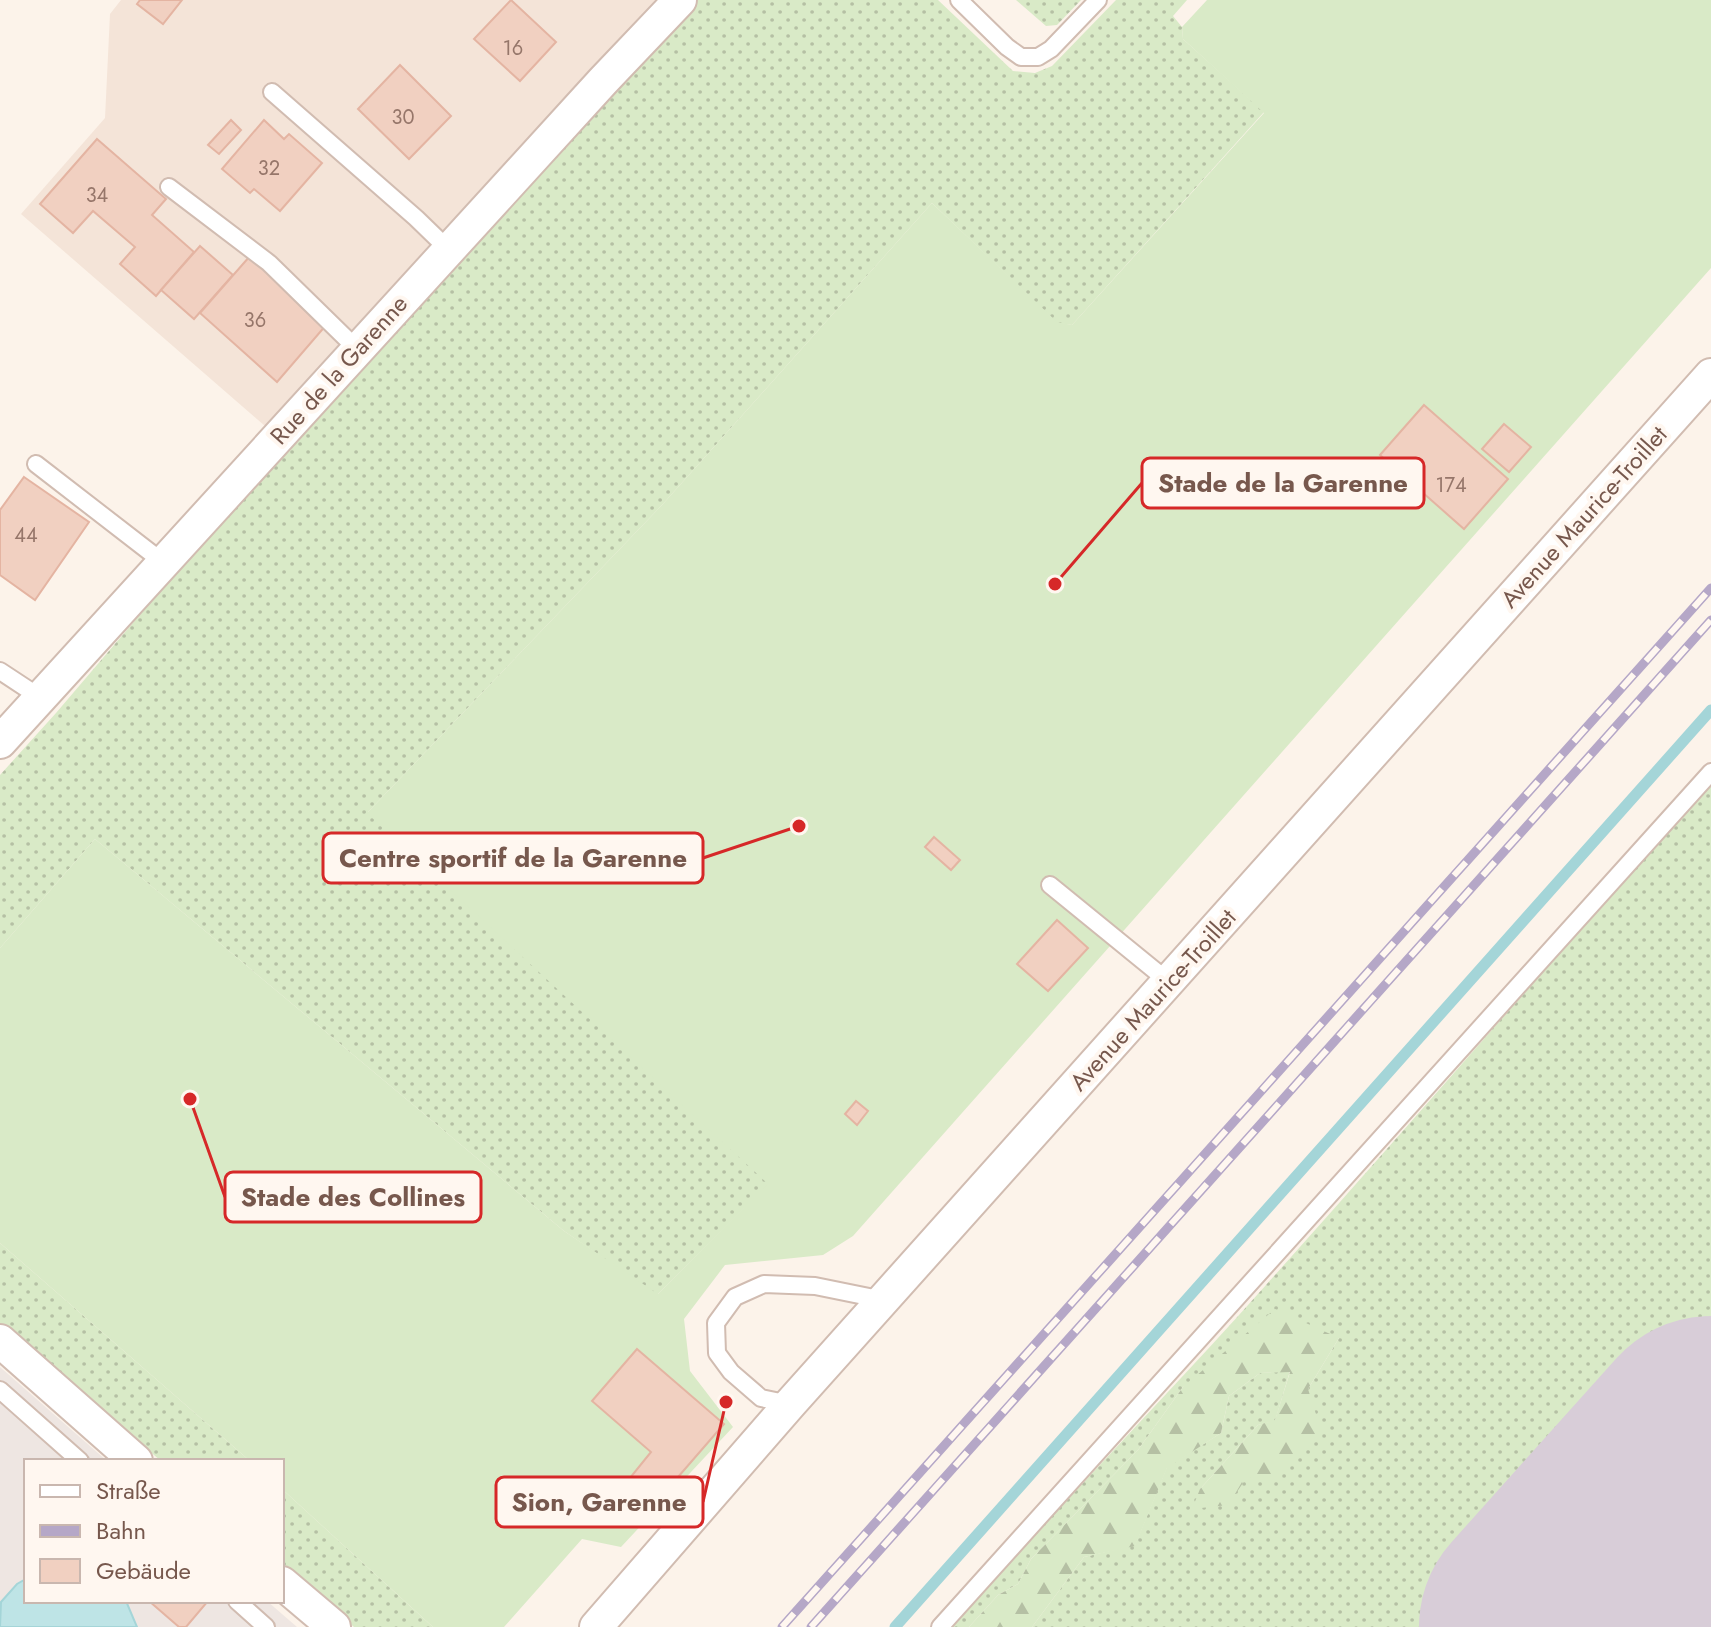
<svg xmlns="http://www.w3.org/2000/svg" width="1711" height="1627" font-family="Jost,sans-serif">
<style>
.residential{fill:#f4e4d8}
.industrial{fill:#eee6e2}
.grass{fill:url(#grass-dots)}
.forest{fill:url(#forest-firs)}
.pitch{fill:#d9eac7}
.water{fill:#bee4e6;stroke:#a4d5d8;stroke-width:2}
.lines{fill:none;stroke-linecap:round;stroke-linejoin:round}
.stream{stroke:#a4d5d8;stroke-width:11}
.runway{stroke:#d8cdd8;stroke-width:254}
.building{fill:#f1d0c1;stroke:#e4b4a2;stroke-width:2}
.service-casing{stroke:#d1bcb1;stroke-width:20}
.minor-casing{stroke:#d1bcb1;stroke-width:36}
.service{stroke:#fff;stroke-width:16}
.minor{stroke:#fff;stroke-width:32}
.rail-casing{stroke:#b5a7c7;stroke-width:9}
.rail{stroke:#fff7f0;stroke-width:6;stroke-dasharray:18;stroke-linecap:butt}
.labels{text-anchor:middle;stroke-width:8;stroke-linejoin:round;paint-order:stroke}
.number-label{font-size:20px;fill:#96766a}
.street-label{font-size:24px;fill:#77584d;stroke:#fff7f0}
.leader{fill:none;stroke:#d62828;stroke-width:3}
.callout-dot{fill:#d62828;stroke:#fff7f0;stroke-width:3}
.callout{fill:#fff7f0;stroke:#d62828;stroke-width:3}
.callout-label{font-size:26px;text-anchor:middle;font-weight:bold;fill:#77584d}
</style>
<defs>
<pattern id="grass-dots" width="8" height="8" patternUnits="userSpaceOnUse" patternTransform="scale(2)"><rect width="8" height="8" fill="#d9eac7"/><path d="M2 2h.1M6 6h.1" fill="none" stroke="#b5c0a4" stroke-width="1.8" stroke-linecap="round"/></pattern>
<pattern id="forest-firs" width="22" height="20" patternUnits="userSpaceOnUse" patternTransform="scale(2)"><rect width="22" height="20" fill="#d9eac7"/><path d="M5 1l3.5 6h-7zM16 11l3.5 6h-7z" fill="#b5c0a4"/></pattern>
</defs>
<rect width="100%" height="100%" fill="#fcf3ea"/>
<!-- residential -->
<polygon class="residential" points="121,0 675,0 265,426 21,214 105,118 110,14"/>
<!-- industrial -->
<polygon class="industrial" points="0,1367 107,1461 26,1461 26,1601 267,1601 297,1627 0,1627"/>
<!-- grass -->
<g class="grass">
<polygon points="697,0 938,0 1013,71 1035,73 1052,66 1116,0 1187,0 1173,16 1182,27 1183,39 1264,112 1072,325 1057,323 932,203 662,505 368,812 769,1184 657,1295 564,1231 95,839 0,948 0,775 56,713 155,597"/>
<polygon points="1016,0 1081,0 1057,25 1046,26"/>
<path d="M1711,784V1627H1032L1084,1557L1135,1545L1167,1467L1221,1433L1229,1396L1260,1373L1290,1371L1275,1421L1258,1425L1200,1489L1246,1477L1308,1389L1339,1338L1183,1387L1138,1450L1031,1559L1018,1584L998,1595L969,1627H952C1054,1511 1163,1400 1266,1285C1415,1119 1561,949 1711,784Z"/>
<polygon points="0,1243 250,1461 161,1461 0,1323"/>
<polygon points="282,1489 433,1627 354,1627 282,1565"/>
</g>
<!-- forest -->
<polygon class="forest" points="1275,1309 1339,1338 1308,1389 1321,1430 1271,1483 1247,1477 1228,1505 1192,1509 1200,1489 1258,1425 1275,1420 1290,1372 1260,1373 1229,1396 1221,1433 1167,1468 1135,1546 1084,1557 1032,1627 969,1627 998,1595 1018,1584 1031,1559 1138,1450 1183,1387"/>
<!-- pitch -->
<polygon class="pitch" points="1207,0 1711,0 1711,268 853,1236 823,1255 725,1265 684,1319 690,1371 733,1427 621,1547 582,1539 504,1627 433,1627 282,1489 282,1461 250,1461 0,1243 0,948 95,839 564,1231 658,1294 768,1184 367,813 662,505 932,203 1057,322 1072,325 1264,113 1183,39 1182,27"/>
<!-- water -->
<polygon class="water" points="26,1579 26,1601 126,1601 137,1627 0,1627 1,1602 17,1584"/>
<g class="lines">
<!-- stream -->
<polyline class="stream" points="895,1627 1711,710"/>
<!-- runway -->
<polyline class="runway" points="1546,1627 1711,1443"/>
</g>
<!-- building -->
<g class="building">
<polygon points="140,0 182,0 163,24 137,4"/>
<polygon points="511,0 556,42 520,81 474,39"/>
<polygon points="400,65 451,116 409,159 358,109"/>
<polygon points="231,120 241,130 219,154 208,145"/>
<polygon points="264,120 284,139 289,134 322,163 280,211 254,189 250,193 222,169"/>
<polygon points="97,139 166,199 152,215 194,252 156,296 120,264 135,247 93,211 73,233 40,204"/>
<polygon points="200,246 233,275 194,319 161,290"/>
<polygon points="250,256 327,324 277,382 200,313"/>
<polygon points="1424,405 1508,479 1464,529 1380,455"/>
<polygon points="1504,424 1531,447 1509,472 1482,449"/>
<polygon points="24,477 89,522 35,600 0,575 0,510"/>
<polygon points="934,837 960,860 951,870 925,847"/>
<polygon points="1057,920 1088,948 1048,991 1017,964"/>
<polygon points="856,1101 868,1111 857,1125 845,1114"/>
<polygon points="637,1349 724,1424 652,1507 625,1484 651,1452 592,1401"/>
<polygon points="149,1601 208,1601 186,1627 179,1627"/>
</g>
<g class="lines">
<defs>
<g id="service">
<polyline points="959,0 1007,47 1021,57 1038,57 1051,49 1098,0"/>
<polyline points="272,92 416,218 449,250"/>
<polyline points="169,187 269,263 358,350"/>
<polyline points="36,464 164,563"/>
<polyline points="0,671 41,698"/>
<polyline points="1050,885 1169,982"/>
<polyline points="0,1390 80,1461"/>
<polyline points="790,1404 761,1398 731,1372 717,1353 716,1323 735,1297 764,1284 815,1286 884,1300"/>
<polyline points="237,1601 266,1627"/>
<polyline points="940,1627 1711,772"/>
</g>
<g id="minor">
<polyline points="0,742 603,81 680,0"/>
<polyline points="0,1341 136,1461"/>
<polyline points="282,1583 334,1627"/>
<polyline points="596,1627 790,1404 1711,375"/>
</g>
</defs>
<!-- service casing -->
<use href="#service" class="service-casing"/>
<!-- minor casing -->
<use href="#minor" class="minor-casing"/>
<!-- service -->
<use href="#service" class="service"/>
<!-- minor -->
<use href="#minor" class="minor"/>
<defs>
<g id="rail">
<polyline points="782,1627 1711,588"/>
<polyline points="811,1627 1711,620"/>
</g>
</defs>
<!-- rail casing -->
<use href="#rail" class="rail-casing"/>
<!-- rail -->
<use href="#rail" class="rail"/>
</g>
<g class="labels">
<!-- number labels -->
<g class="number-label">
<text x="513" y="55">16</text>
<text x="403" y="124">30</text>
<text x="269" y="175">32</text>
<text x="97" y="202">34</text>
<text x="255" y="327">36</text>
<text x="1451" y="492">174</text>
<text x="26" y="542">44</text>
</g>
<!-- street labels -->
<g class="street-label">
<text transform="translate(339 370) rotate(-48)" y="8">Rue de la Garenne</text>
<text transform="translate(1584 517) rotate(-48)" y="8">Avenue Maurice-Troillet</text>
<text transform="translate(1153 1000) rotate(-48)" y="8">Avenue Maurice-Troillet</text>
</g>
</g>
<!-- callouts -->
<path class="leader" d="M1055 584L1142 483M799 826L703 858M190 1099L225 1197M726 1402L703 1502"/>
<g class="callout-dot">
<circle cx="1055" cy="584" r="8"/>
<circle cx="799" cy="826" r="8"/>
<circle cx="190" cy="1099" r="8"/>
<circle cx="726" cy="1402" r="8"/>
</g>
<g class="callout">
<rect x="1142" y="458" width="282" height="50" rx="8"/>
<rect x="323" y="833" width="380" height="50" rx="8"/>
<rect x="225" y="1172" width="256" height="50" rx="8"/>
<rect x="496" y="1477" width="207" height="50" rx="8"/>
</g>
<g class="callout-label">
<text x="1283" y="492">Stade de la Garenne</text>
<text x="513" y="867">Centre sportif de la Garenne</text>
<text x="353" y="1206">Stade des Collines</text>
<text x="599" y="1511">Sion, Garenne</text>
</g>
<!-- legend -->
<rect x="24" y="1459" width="260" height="144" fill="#fff7f0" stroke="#c9b7af" stroke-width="2"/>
<rect x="40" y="1485" width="40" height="12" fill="#ffffff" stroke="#c9b7af" stroke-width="2"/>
<text x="96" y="1499" font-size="24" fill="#77584d">Straße</text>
<rect x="40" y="1525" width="40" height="12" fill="#b5a7c7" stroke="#c9b7af" stroke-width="2"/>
<text x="96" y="1539" font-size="24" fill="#77584d">Bahn</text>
<rect x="40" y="1559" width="40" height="24" fill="#f1d0c1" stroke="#c9b7af" stroke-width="2"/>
<text x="96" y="1579" font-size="24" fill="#77584d">Gebäude</text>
</svg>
